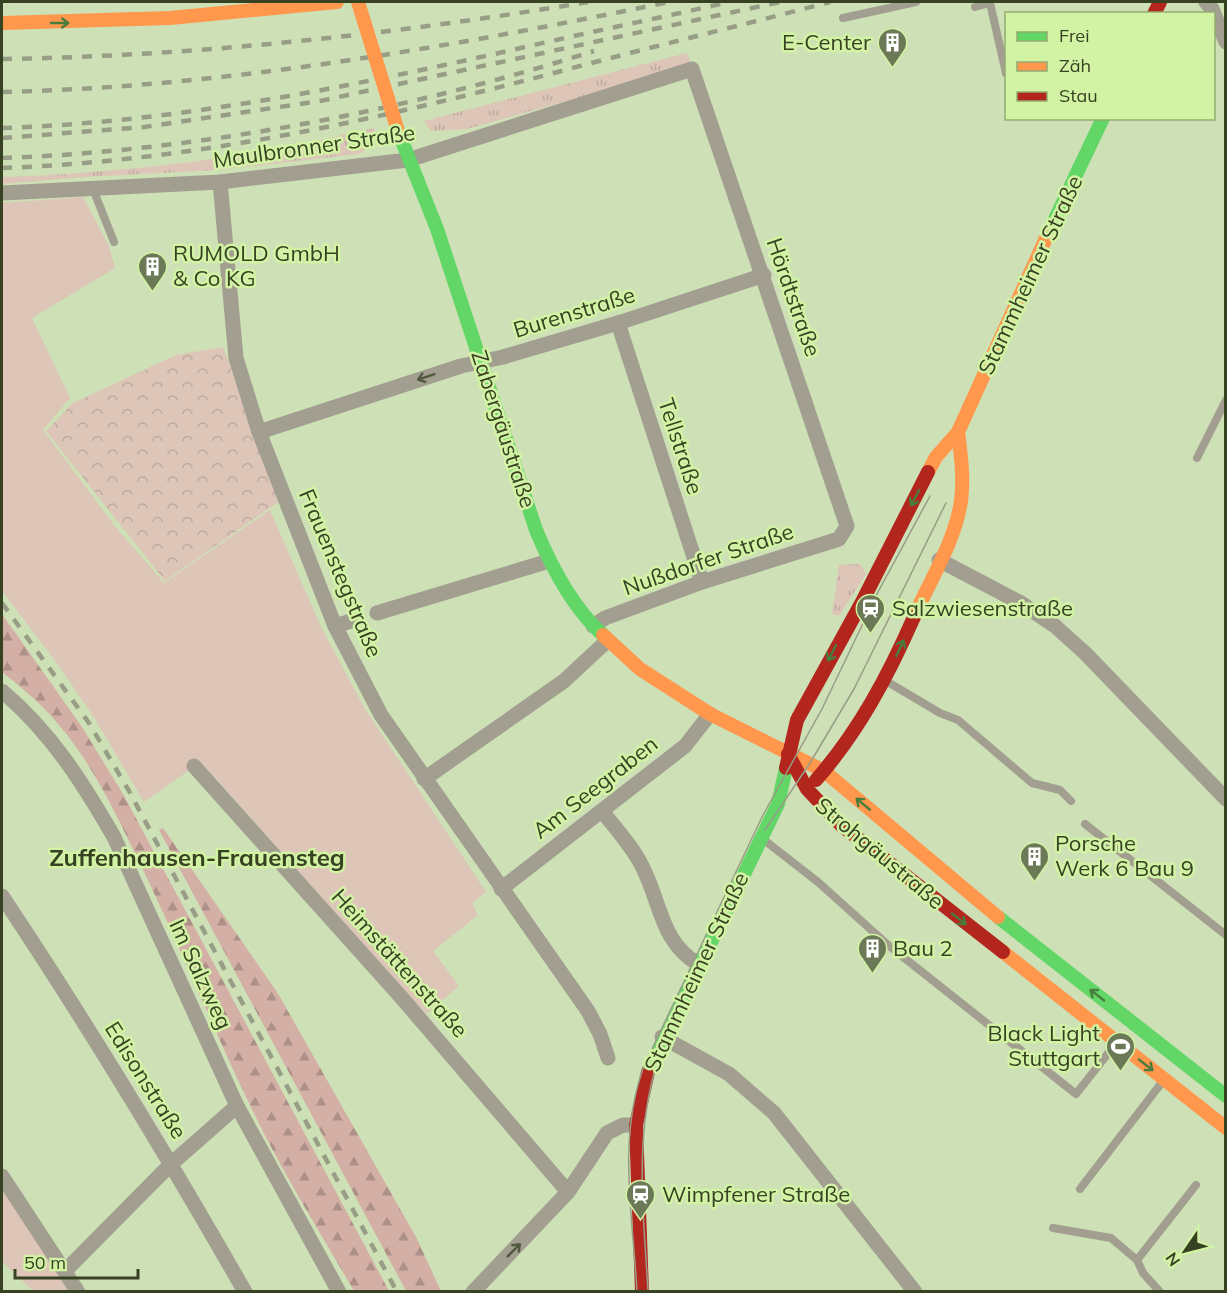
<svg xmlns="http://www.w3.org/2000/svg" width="1227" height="1293" font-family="Mulish,sans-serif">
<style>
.grass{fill:url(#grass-tufts)}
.forest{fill:url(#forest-firs)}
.park{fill:url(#park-crowns)}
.garden{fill:#ddc5b8}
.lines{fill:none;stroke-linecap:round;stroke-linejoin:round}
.lane{stroke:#a29e90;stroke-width:8}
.street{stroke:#a29e90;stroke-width:15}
.fast{stroke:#63d668;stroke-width:14}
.slow{stroke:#ff974d;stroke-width:14}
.jam{stroke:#b3261e;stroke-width:14}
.tram{stroke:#989d86;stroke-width:1.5}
.rail{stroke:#989d86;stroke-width:4.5;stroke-dasharray:10 10;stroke-linecap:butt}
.slow-bridge{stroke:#ff974d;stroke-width:14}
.oneway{stroke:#487d3e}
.oneway2{stroke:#51593e}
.labels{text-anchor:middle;stroke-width:5;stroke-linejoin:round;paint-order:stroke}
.poi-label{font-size:22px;fill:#364222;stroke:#d2f2a4;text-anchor:start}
.street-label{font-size:22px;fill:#364222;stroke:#d2f2a4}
.neighbourhood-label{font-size:24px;font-weight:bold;fill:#364222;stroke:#d2f2a4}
</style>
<defs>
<pattern id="grass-tufts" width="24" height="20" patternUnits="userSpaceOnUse" patternTransform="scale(1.5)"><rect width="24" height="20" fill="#ddc5b8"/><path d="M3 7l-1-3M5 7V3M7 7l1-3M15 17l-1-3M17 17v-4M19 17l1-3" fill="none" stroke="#beaa9e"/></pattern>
<pattern id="forest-firs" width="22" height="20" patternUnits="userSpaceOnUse" patternTransform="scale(1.5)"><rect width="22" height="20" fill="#d4afa6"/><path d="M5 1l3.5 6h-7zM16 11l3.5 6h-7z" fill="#ad9087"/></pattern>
<pattern id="park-crowns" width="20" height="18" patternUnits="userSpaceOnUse" patternTransform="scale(1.5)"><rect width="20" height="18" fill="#ddc5b8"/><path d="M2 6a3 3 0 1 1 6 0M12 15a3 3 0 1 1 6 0" fill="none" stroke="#beaa9e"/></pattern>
</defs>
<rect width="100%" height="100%" fill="#cee0b6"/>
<!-- grass -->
<g class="grass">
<polygon points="687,53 692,66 467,129 431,131 424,121"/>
<path d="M375,128L373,144L359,154L218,170L85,177L2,184V177C91,174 183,165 271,150C306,144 340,135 375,128Z"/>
<polygon points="860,564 866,574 839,616 832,614 839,565"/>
</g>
<!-- forest -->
<g class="forest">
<path d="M2,614L82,727L123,794L389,1291H354C318,1229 279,1167 248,1101C208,1018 174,932 133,849C112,806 90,761 58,724C42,704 22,688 2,672Z"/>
<polygon points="163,828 277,992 416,1237 441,1291 406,1291 159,830"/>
</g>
<!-- park -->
<polygon class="park" points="223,347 281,500 165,581 46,431 73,403 176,355"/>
<!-- garden -->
<g class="garden">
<polygon points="83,197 109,246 115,268 32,318 70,398 43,430 114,525 164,583 270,510 321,627 365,709 486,892 472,903 478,915 433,951 459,986 426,1014 201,762 144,802 95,719 57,663 2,591 2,203"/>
<polygon points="2,1182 73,1291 33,1291 2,1261"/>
</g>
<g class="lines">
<!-- lane -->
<g class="lane">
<polyline points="975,7 990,3 1006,73"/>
<polyline points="843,18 916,2"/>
<polyline points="93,189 114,242"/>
<polyline points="1197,458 1226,400"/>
<polyline points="886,681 940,713 958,720 1032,783 1060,790 1071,801"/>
<polyline points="1085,824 1226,935"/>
<polyline points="764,840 818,882 888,945 1076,1094 1117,1042"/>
<polyline points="1080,1189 1163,1081"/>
<polyline points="1053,1228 1111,1238 1137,1260"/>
<polyline points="1160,1292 1143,1273 1137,1260 1196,1185"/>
</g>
<!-- street -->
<g class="street">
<polyline points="1206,2 1212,9 1226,42"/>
<polyline points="220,182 236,358 259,432 335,626 381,715 588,1011 600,1034 608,1058"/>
<polyline points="2,193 220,182 408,160 692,69 847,526 839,539 702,582 605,618 593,626"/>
<polyline points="618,323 702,582"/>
<polyline points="259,432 461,366 503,357 618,323 764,275"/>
<polyline points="939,560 1021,603 1055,626 1085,653 1226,799"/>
<polyline points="377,613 549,561"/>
<polyline points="335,626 351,621"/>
<path d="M2,691C50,731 83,783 114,837L237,1106L339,1292"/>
<polyline points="194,766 401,997 568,1192"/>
<polyline points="424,779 564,681 607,641"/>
<path d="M602,811C616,829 633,847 643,868C661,904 661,942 698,964"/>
<polyline points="501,889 685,746 710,714"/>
<path d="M2,896C88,1025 168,1157 245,1292"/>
<polyline points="662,1037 729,1074 774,1113 915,1292"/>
<polyline points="2,1176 78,1292"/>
<polyline points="65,1271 171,1164 237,1106"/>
<polyline points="473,1292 568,1192 607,1133 623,1125 636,1125"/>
</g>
<!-- fast -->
<g class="fast">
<path d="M398,131L437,229L536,530C551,566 573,608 603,635"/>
<polyline points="1047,236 1103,118"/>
<polyline points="998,917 1226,1096"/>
<polyline points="648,1072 778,804 786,768"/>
</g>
<!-- slow -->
<g class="slow">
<polyline points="2,23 170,18 337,2"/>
<polyline points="928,472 936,457 958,432 1047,236"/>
<path d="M914,617C930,580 955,542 961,501C964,478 961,455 958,432"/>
<polyline points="603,635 640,669 710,714 824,771 998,917"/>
<polyline points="1003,952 1226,1128"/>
</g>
<!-- jam -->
<g class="jam">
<polyline points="1154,14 1160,2"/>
<polyline points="788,754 807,789 841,825 1003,952"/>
<polyline points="786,768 797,720 862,602 928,472"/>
<path d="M816,780C859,731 888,676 914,617"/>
<polyline points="642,1292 636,1125 648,1072"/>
</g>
<!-- tram -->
<g class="tram">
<polyline points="765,830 810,763 854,689 946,503"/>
<path d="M637,1292C633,1216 617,1139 644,1066L763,815L822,709L878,592L930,496"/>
<path d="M648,1292C643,1202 631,1115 669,1031"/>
</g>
<!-- rail -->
<g class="rail">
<path d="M2,59C198,56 395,34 588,2"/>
<path d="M2,92C226,87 450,47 669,2"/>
<path d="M2,128C182,122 359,85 534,45C599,30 664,17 729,2"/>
<polyline points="2,138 144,127 320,101 780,2"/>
<path d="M2,158C199,151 405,111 594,51"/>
<path d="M2,168C199,161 390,117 580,66C663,44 747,24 830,2"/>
<polyline points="2,603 89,723 129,791 397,1292"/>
</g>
<!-- slow-bridge -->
<polyline class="slow-bridge" points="358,2 398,131"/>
</g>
<!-- one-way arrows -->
<defs><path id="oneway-shaft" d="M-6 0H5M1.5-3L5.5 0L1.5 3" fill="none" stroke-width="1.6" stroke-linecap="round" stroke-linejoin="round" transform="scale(1.5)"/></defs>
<g class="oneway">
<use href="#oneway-shaft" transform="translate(60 23)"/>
<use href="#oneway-shaft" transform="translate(915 498) rotate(117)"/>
<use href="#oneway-shaft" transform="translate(900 648) rotate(-65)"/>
<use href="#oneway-shaft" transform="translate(832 653) rotate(117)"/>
<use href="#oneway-shaft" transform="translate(863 804) rotate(-140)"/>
<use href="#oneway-shaft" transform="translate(959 919) rotate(38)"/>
<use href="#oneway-shaft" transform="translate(1097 995) rotate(-142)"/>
<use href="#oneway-shaft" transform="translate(1146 1065) rotate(38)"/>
</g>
<g class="oneway2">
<use href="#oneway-shaft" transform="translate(426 377) rotate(162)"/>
<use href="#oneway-shaft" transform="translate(514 1250) rotate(-45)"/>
</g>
<!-- icons -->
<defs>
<symbol id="building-pin" viewBox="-11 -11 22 30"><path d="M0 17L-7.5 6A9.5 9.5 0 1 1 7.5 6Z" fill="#6b7956" stroke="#d2f2a4"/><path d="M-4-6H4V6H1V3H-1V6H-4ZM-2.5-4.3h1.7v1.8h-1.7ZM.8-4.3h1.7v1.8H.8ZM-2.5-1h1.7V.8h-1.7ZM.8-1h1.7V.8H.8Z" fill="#fff"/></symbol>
<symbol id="station-pin" viewBox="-11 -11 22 30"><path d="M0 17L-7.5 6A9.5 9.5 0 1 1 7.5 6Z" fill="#6b7956" stroke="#d2f2a4"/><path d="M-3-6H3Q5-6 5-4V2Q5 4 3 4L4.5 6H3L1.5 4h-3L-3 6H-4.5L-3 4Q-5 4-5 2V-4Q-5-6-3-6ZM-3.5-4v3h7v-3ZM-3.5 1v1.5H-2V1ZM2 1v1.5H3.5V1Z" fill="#fff"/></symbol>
<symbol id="stadium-pin" viewBox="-11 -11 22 30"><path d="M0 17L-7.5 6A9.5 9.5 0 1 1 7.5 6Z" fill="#6b7956" stroke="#d2f2a4"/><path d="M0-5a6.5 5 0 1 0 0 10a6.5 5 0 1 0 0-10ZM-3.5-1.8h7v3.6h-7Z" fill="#fff"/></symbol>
</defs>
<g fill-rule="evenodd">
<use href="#building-pin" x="876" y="26" width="33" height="45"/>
<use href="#building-pin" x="136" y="250" width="33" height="45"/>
<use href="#station-pin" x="854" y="592" width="33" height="45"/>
<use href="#building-pin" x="1018" y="840" width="33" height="45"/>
<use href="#building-pin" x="856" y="932" width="33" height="45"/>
<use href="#stadium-pin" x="1104" y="1030" width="33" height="45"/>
<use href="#station-pin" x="624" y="1178" width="33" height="45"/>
</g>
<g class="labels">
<!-- poi labels -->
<g class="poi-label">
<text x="871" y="50" text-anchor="end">E-Center</text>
<text x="173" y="261">RUMOLD GmbH<tspan x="173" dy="25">&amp; Co KG</tspan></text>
<text x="892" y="616">Salzwiesenstraße</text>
<text x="1055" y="851">Porsche<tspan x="1055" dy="25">Werk 6 Bau 9</tspan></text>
<text x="893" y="956">Bau 2</text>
<text x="1100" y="1041" text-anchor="end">Black Light<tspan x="1100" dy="25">Stuttgart</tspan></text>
<text x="662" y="1202">Wimpfener Straße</text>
</g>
<!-- street labels -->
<g class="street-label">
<text transform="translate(314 146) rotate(-8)" y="8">Maulbronner Straße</text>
<text transform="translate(1030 275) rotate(-65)" y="8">Stammheimer Straße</text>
<text transform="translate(794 297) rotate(71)" y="8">Hördtstraße</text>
<text transform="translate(574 312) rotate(-17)" y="8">Burenstraße</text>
<text transform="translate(504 429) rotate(72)" y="8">Zabergäustraße</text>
<text transform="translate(681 446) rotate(72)" y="8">Tellstraße</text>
<text transform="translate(708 559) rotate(-19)" y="8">Nußdorfer Straße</text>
<text transform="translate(341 573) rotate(67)" y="8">Frauenstegstraße</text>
<text transform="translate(595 787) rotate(-38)" y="8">Am Seegraben</text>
<text transform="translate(880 853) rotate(40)" y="8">Strohgäustraße</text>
<text transform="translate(400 963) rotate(48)" y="8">Heimstättenstraße</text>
<text transform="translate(696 972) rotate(-65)" y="8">Stammheimer Straße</text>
<text transform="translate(201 974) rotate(65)" y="8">Im Salzweg</text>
<text transform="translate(146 1080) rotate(58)" y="8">Edisonstraße</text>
</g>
<!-- neighbourhood labels -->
<g class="neighbourhood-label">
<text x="197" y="866">Zuffenhausen-Frauensteg</text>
</g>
</g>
<!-- border -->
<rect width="1227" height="1293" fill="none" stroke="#364222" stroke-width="6"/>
<!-- legend -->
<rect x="1005" y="12" width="210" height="108" fill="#d2f2a4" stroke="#94ac70" stroke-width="1.5"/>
<rect x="1017" y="32" width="30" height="9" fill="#63d668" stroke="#94ac70" stroke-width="1.5"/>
<text x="1059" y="42" font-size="18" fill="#364222">Frei</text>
<rect x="1017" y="62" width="30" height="9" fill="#ff974d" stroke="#94ac70" stroke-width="1.5"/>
<text x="1059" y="72" font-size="18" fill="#364222">Zäh</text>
<rect x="1017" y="92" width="30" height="9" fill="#b3261e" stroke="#94ac70" stroke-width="1.5"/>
<text x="1059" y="102" font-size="18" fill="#364222">Stau</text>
<!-- north arrow -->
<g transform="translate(1185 1251) rotate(235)" stroke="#d2f2a4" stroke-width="4.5" paint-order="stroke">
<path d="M0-4.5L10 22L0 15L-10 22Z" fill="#364222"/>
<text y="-9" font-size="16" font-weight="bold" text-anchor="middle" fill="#364222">N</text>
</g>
<!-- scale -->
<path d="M15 1269v9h123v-9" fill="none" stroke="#364222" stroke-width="3"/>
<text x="24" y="1269" font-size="18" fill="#364222" stroke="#d2f2a4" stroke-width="4.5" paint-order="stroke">50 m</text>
</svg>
